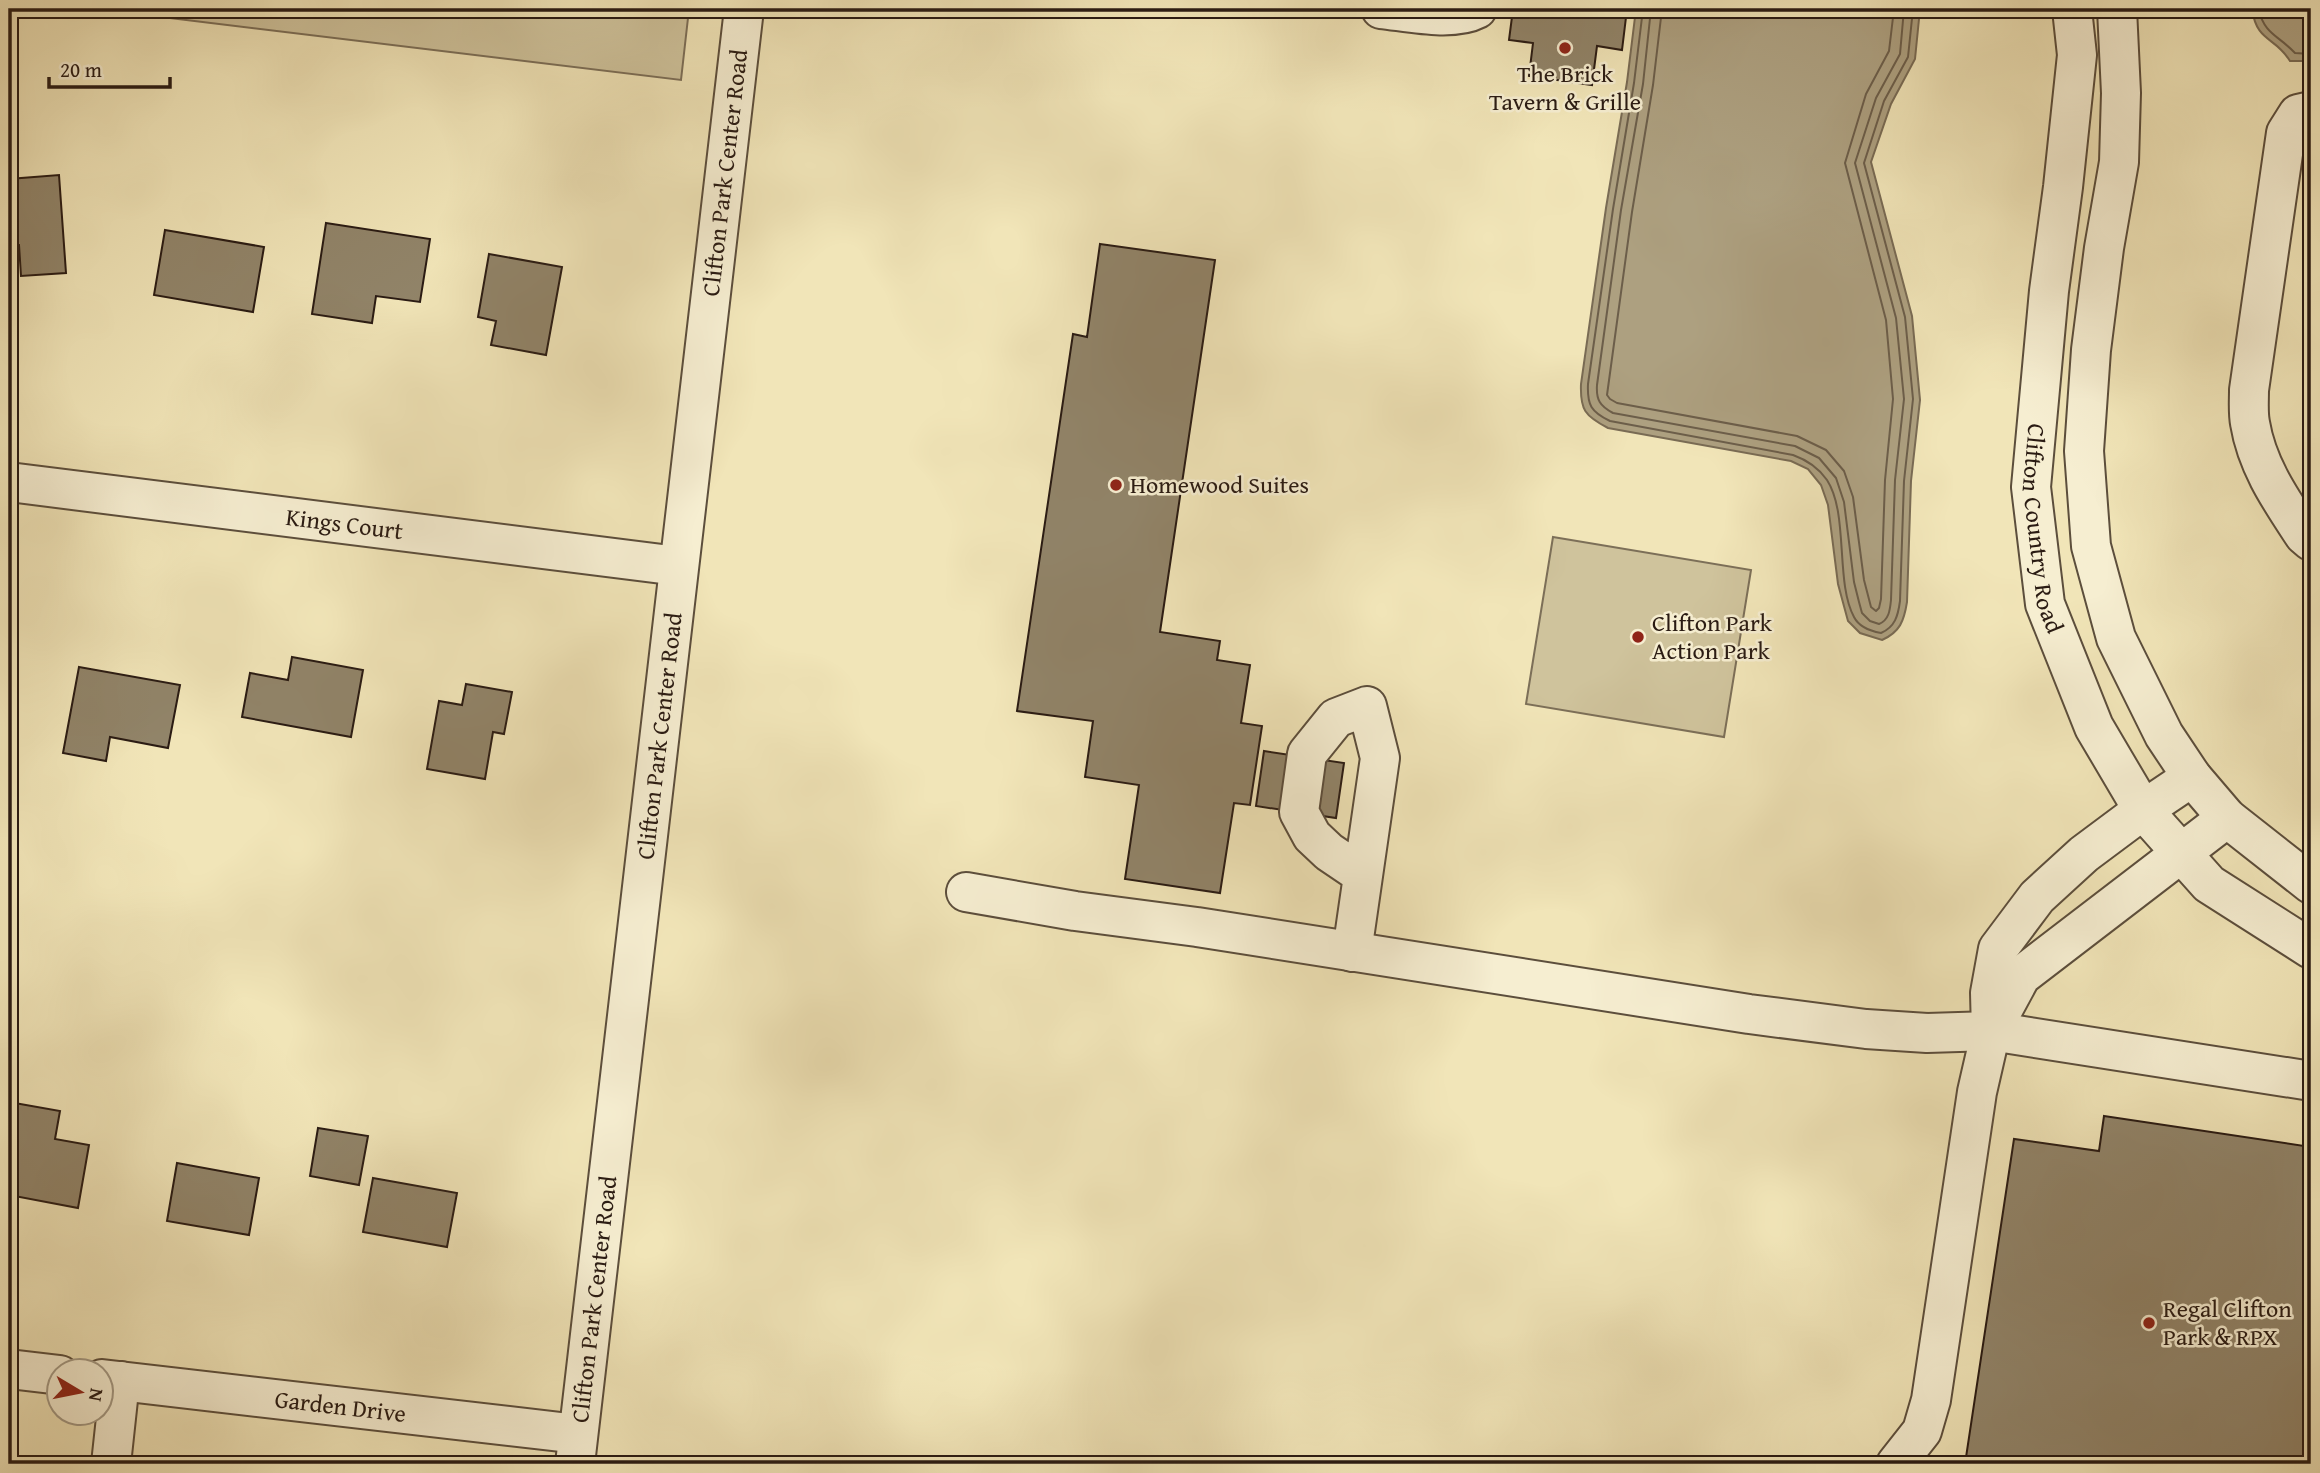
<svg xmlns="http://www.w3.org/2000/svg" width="2320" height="1473" font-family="'Gentium Book Plus',serif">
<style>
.green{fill:#cfc39c;stroke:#7c6f58;stroke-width:2}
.water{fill:#ada080;stroke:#796b54;stroke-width:2}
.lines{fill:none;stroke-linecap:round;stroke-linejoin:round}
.shore{stroke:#6c5e4a;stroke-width:2}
.building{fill:#918469;stroke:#2a1b13;stroke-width:2}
.minor-casing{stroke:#5c4e3c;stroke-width:42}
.minor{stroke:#f6eed1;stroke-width:38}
.poi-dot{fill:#8f2418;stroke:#f6eed1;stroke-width:2.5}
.labels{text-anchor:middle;stroke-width:5;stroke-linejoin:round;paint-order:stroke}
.poi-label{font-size:24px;fill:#2a1b13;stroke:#f6eed1;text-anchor:start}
.street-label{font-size:24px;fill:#2a1b13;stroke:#f6eed1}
</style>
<rect width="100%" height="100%" fill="#f1e5b8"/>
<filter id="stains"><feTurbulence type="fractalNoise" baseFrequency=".00286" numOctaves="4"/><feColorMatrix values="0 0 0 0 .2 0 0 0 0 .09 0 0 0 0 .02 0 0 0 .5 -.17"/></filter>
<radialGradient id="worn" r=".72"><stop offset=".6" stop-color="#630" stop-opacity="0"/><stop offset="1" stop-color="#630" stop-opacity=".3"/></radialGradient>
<!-- green -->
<g class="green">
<polygon points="96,9 689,9 681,80"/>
<polygon points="1553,537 1751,570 1724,737 1526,704"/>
</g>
<!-- water -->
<g class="water">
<path d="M1636,9H1920L1915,59L1891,104L1871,162L1912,316L1920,400L1911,481L1907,602C1904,621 1900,632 1882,640L1860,633L1848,621L1838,584L1828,505L1821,485L1808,469L1791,461L1608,428C1585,416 1580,410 1581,384L1606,208L1627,82Z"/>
<path d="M2252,9H2311V61H2290C2275,36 2257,43 2252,9Z"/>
</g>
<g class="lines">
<!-- shore -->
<g class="shore">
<path d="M1643,9L1634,83L1613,209L1588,384C1587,405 1591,412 1610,421L1793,455C1807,460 1818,467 1827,480C1849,514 1835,582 1854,617C1859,627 1870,631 1881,633C1895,627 1898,616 1900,601L1904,481L1913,399L1905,317L1864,163L1884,101L1908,57L1913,9"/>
<path d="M1651,9L1643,84L1621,210L1597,385C1596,400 1600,406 1613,413L1795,446L1819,458L1836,478L1844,502L1854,582L1859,602L1862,613L1870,621L1879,624C1889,620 1890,610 1891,600L1895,480L1904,399L1896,318L1855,163L1876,98L1900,54L1904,9"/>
<polyline points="1662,9 1653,85 1632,212 1607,395 1610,399 1617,403 1797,436 1826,450 1844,471 1853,497 1864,580 1871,607 1876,611 1879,608 1881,599 1885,480 1893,399 1886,320 1845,163 1866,94 1889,51 1894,9"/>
<path d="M2258,9C2266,36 2277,34 2295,53L2311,54"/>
</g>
</g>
<!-- building -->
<g class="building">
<polygon points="1513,9 1627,9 1622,50 1597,46 1592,85 1529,76 1533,43 1509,40"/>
<polygon points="59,175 66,273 21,276 19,245 9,246 9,179"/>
<polygon points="326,223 430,239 420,302 376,296 372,323 312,314"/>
<polygon points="165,230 264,247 253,312 154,295"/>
<polygon points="1100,244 1215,260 1160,632 1220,641 1217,660 1250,665 1241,723 1262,726 1250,805 1234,803 1220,893 1125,879 1139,785 1085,777 1093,721 1017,711 1073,334 1087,337"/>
<polygon points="489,254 562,267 546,355 491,345 496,321 478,317"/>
<polygon points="292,657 363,670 351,737 242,717 250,673 288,680"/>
<polygon points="79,667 180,685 168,748 110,737 106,761 63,753"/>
<polygon points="466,684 512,692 504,734 493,732 485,779 427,769 439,701 462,705"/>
<polygon points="1264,751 1344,763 1336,818 1256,806"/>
<polygon points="9,1102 60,1111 55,1139 89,1145 78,1208 9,1195"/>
<polygon points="2104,1116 2311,1147 2309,1181 2311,1181 2311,1464 1965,1464 2014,1139 2099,1151"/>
<polygon points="318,1128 368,1136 359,1185 310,1176"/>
<polygon points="177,1163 259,1178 249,1235 167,1221"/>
<polygon points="373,1178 457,1193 447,1247 363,1232"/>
</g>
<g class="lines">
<defs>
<g id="minor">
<path d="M1381,9C1409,12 1452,22 1477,9"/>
<path id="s1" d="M2072,9L2077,55L2063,187L2049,291L2031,487L2045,604L2094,727L2143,810L2209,884L2311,949"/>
<polyline points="2117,9 2121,93 2119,162 2104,248 2091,350 2084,451 2091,546 2116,638 2164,735 2192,777 2227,818 2311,884"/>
<path d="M2311,111L2298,114L2286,133L2249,390C2249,401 2248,413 2250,423C2257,466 2281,500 2304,535L2311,541"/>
<path id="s2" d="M9,482L678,566"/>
<polyline points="966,892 1075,911 1197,927 1749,1014 1866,1029 1927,1033 1991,1031 2311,1081"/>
<polyline points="1352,952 1380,758 1367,706 1336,718 1307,754 1299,812 1312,836 1329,852 1363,875"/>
<polyline points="1994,1026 2021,976 2227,818"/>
<polyline points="9,1369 60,1375"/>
<path id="s3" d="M102,1379L578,1434"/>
<polyline points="111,1464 120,1381"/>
<path id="s4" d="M575,1464L744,9"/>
<polyline points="1896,1464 1922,1431 1931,1400 1977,1092 1991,1031 1990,993 1998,949 2037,897 2084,854 2143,810 2192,777"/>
</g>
</defs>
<!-- minor casing -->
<use href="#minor" class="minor-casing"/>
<!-- minor -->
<use href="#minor" class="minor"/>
</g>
<!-- markers -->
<g class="poi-dot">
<circle cx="1565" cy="48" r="7"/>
<circle cx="1116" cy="485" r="7"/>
<circle cx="1638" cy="637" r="7"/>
<circle cx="2149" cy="1323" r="7"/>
</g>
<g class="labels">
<!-- poi labels -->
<g class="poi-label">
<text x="1565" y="82" text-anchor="middle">The Brick<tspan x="1565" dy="28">Tavern &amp; Grille</tspan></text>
<text x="1130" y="493">Homewood Suites</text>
<text x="1652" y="631">Clifton Park<tspan x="1652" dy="28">Action Park</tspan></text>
<text x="2163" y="1317">Regal Clifton<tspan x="2163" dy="28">Park &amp; RPX</tspan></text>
</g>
<!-- street labels -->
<g class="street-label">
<text dy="8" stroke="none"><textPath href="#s4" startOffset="1300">Clifton Park Center Road</textPath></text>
<text dy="8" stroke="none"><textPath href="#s2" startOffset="338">Kings Court</textPath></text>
<text dy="8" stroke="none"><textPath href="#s1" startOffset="523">Clifton Country Road</textPath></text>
<text dy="8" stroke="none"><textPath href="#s4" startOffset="733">Clifton Park Center Road</textPath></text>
<text dy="8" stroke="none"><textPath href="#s4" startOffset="166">Clifton Park Center Road</textPath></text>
<text dy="8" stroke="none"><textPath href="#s3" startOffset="240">Garden Drive</textPath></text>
</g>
</g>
<!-- margin -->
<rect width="2320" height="1473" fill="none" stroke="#f1e5b8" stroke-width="35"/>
<rect x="10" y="10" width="2299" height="1452" fill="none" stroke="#2a1b13" stroke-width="3.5"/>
<rect x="18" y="18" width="2285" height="1438" fill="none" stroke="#2a1b13" stroke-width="2"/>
<!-- north arrow -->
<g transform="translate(80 1392) rotate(100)"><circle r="33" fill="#f6eed1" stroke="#a49a85" stroke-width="2"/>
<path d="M0-5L12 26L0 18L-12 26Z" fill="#8f2418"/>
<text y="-10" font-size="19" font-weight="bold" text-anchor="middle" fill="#2a1b13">N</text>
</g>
<!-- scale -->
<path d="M49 77v10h121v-10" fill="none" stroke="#2a1b13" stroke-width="3.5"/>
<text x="60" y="77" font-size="21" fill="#2a1b13" stroke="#f6eed1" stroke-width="5" paint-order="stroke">20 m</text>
<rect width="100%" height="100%" filter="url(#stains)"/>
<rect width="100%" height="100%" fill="url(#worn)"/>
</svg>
